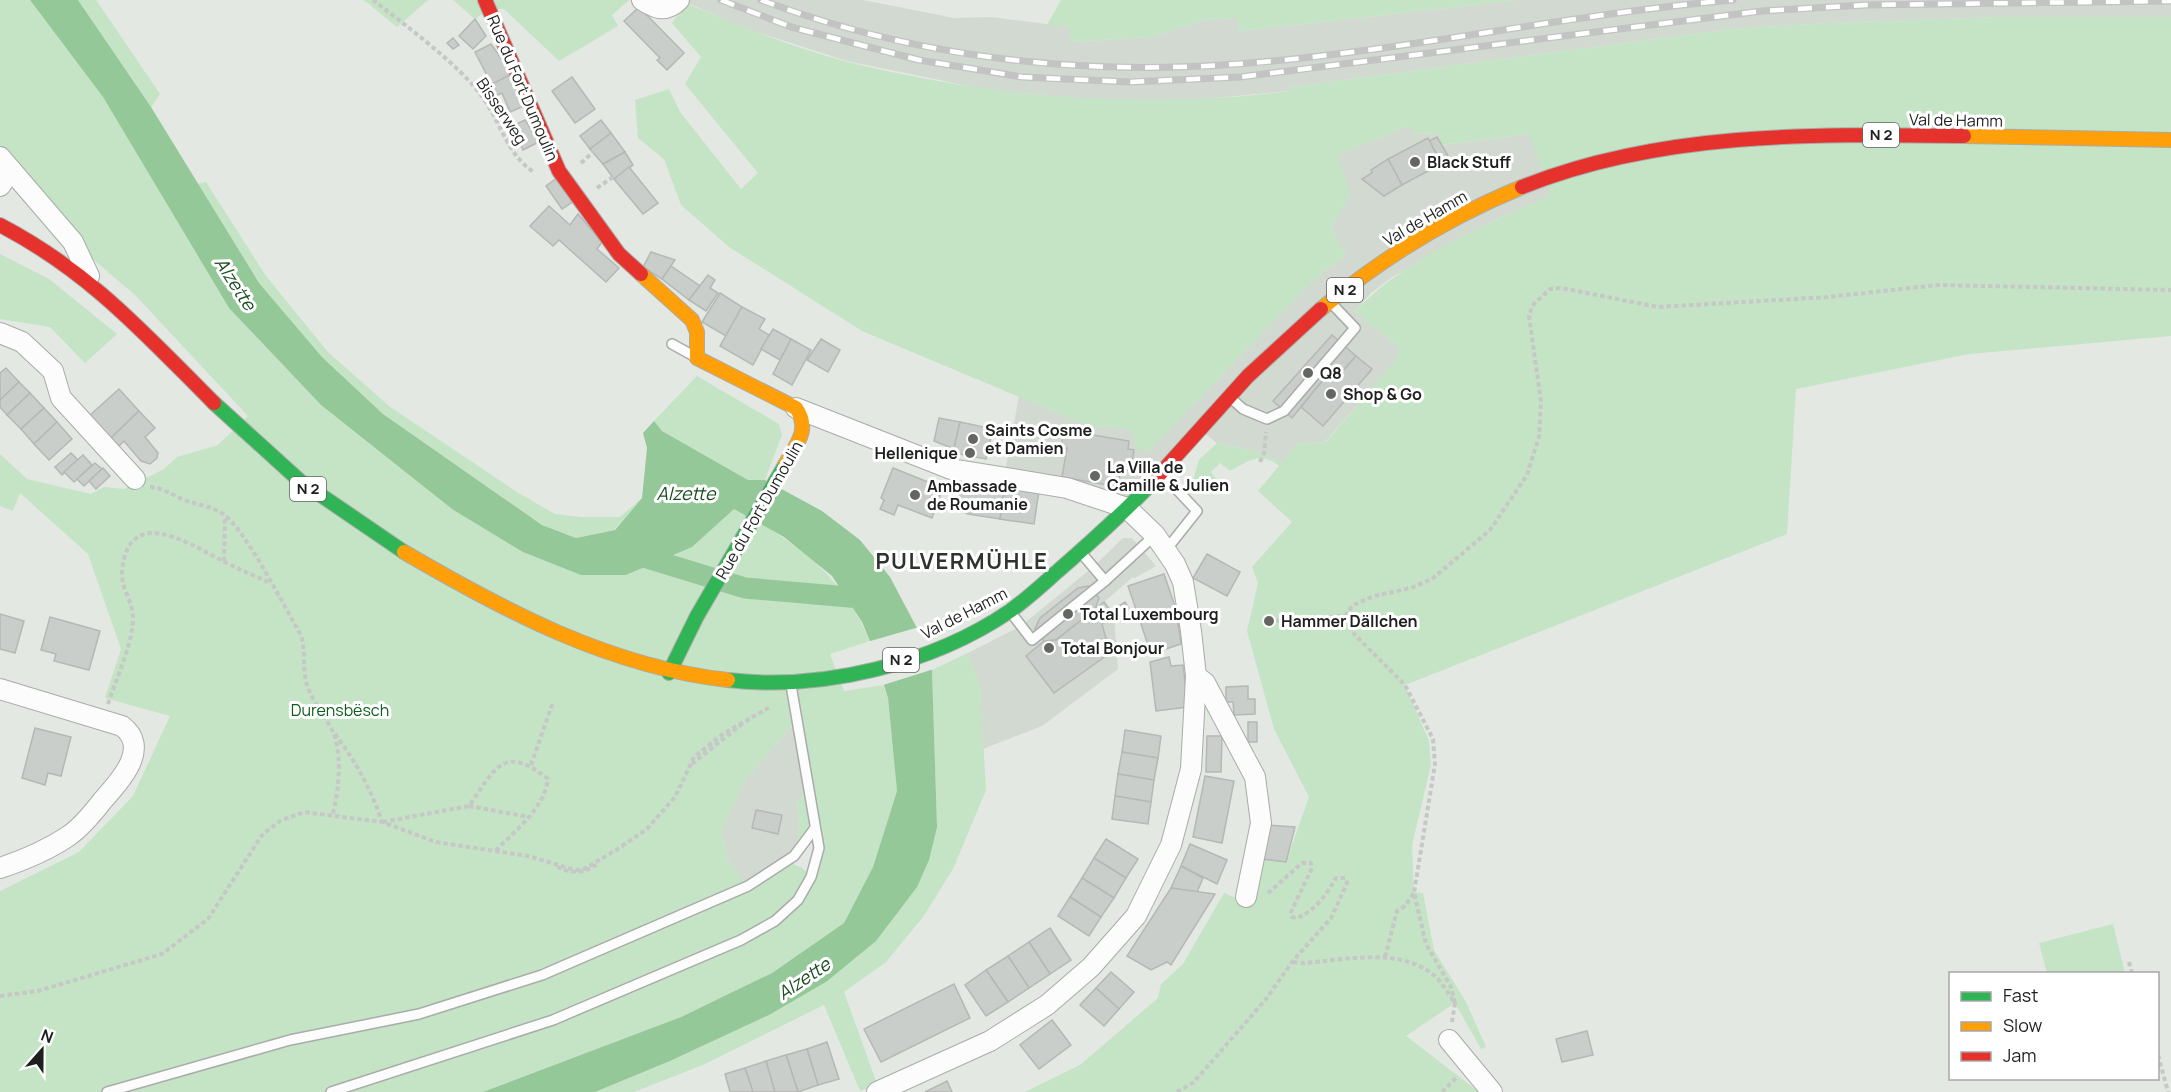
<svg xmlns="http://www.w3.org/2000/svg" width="2171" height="1092" font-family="Manrope,sans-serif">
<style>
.built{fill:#d1d9d1}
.green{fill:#c4e4c5;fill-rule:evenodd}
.water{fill:#95c898}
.pier{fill:#e3e8e3}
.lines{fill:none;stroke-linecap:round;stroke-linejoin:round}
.canal{stroke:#95c898;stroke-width:21}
.building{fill:#caceca;stroke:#b5b8b5;stroke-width:1.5}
.lane-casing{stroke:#a9aca9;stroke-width:12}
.street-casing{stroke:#a9aca9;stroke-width:22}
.fast-casing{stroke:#a9aca9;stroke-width:16}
.slow-casing{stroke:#a9aca9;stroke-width:16}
.jam-casing{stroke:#a9aca9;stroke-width:16}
.path{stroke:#c6c7c6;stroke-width:4;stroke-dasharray:4.5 3;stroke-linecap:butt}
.lane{stroke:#fbfcfb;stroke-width:9}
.street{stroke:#fbfcfb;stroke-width:20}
.fast{stroke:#30b455;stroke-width:14}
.slow{stroke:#ff9f0a;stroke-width:14}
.jam{stroke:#e5322d;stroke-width:14}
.rail-casing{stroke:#c2c3c2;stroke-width:7}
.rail{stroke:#fff;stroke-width:4.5;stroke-dasharray:14;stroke-linecap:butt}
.poi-dot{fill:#636663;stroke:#fff;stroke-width:2}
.labels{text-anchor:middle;stroke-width:6;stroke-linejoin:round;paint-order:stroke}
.shield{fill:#fff;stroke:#626362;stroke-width:1.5}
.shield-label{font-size:15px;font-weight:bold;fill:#1e201e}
.street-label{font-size:16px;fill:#1e201e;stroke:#fff}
.poi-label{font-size:16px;font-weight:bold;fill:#1e201e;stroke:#fff;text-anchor:start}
.park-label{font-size:16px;fill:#0f5c1d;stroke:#fff}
.water-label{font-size:18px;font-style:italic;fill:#1a4c20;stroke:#fff}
.district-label{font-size:22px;font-weight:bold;letter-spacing:1.5px;fill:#2e332e;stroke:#fff}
</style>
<rect width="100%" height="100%" fill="#e3e8e3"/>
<!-- built -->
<g class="built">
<polygon points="681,0 863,0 954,18 990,17 1071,27 1071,42 1151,37 1203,20 1237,18 1240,31 1518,0 2171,0 2171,17 1999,17 1828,23 1732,29 1291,87 1291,91 1276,92 1194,100 1103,101 983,89 847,61 741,27"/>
<polygon points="1408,126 1415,134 1438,133 1442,145 1530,134 1552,195 1493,221 1392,277 1371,293 1355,312 1399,347 1396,361 1325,442 1297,444 1281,463 1264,453 1217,443 1200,430 1127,508 1004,477 1019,396 1086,425 1132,430 1149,451 1313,280 1346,255 1331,228 1350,194 1337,155"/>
<polygon points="1123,538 1132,538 1156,566 1135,578 1133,577 1104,602 1114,615 1118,669 1042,726 983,749 980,685 968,653 1021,626 1093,567"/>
<polygon points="797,720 809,790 797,800 799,832 794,856 748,886 729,863 721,832 744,781"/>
</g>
<!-- green -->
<g class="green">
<path d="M0,0H30L103,97L229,308L321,405L452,509L626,575L692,547L734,508C798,544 840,572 870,641L830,654L844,691L883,685L888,698L897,791L873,867L844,923L772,973L681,1017L483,1092H0V891L79,852L133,796L170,716L105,698L121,649L88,554L20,493L13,511L0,506V454L27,479L91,494L104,487L124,489L164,469L177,457L218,445L248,416L136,296L73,242L0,157ZM796,721L809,790L797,800L799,832L794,856L815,829L819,849L811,876L801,867L787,862L748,886L729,863L721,832L744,781Z"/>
<polygon points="78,0 96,0 160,94 151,107"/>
<polygon points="364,0 428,0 397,27"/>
<polygon points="453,0 629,0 612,15 618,26 559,61 504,9 489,9 475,19"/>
<polygon points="1061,0 1518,0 1240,31 1237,18 1203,20 1151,37 1070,42 1070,27 1047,25"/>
<path d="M685,3C738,25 793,48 848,62C994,98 1142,110 1291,91V87L1732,29L1828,23L1999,17H2171V336L1969,354L1796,389L1787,534L1405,685L1429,741L1431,765L1412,845L1414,892L1423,893L1434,950L1466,1002L1486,1047L1481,1049L1455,1003L1406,1036L1479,1092H1025L1080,1065L1158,998L1161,984L1183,964L1224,893L1248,903L1262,859L1286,862L1309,797L1274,729L1247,631L1258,583L1252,567L1292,522L1258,491L1279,466C1261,450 1248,461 1230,471L1220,463L1211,472L1216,479L1197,490L1192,484L1199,460L1217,443L1264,453L1281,463L1297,444L1326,442L1396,360L1399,347L1355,312C1400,261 1489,223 1551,195L1529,134L1441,145L1438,133L1415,134L1408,126L1338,155L1350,194L1331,228L1346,255L1313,280L1149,451L1137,449L1131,430L1086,425L862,331L729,247L681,205L664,159L638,138L635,100L669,89L680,112L741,189L758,173L685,84L701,57L672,23Z"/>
<polygon points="206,182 266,276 328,352 389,406 520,494 555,514 581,517 620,517 642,498 614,530 576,538 542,525 383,414 322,357 259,283 196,184"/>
<polygon points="0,254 49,279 117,334 85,363 50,327 0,319"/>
<polygon points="697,376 779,424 782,435 765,480 748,480 662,431 654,421"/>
<polygon points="968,653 980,685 986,790 953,869 923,917 886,962 844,992 877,1084 860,1091 824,1005 705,1064 634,1092 595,1092 670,1061 769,1015 826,982 937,827 932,670"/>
<polygon points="2113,924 2125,973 2047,973 2039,943"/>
</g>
<!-- water -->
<polygon class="water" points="30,0 78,0 151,107 259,283 322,357 383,414 542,525 576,538 615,530 642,498 647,448 643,433 654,421 662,431 748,480 765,480 822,511 860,540 890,577 918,630 932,670 937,827 929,860 917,887 876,941 826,982 769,1015 670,1061 595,1092 483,1092 681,1017 772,973 844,923 873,867 897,791 888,698 870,641 862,622 832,576 784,537 734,509 692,547 626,575 581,575 523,552 452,509 321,405 229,308 103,97"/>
<!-- pier -->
<polygon class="pier" points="919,627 934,669 880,686 867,642"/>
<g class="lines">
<!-- canal -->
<polyline class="canal" points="637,555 745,588 872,599"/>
</g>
<!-- building -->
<g class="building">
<polygon points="639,7 684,53 667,70 657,60 660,58 624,21"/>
<polygon points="475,19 486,36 473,49 459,36"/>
<polygon points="453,38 459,45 453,49 447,43"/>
<polygon points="491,44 512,74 492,85 475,52"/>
<polygon points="512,74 526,105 510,112 502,93 493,97 488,86"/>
<polygon points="572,77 595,109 575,123 552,91"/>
<polygon points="525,120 539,142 523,150 512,126"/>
<polygon points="601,120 611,133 590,149 580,136"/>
<polygon points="611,133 625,152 603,164 590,149"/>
<polygon points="1437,137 1448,156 1440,160 1429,141"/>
<polygon points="1428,138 1441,164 1402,185 1388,159"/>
<polygon points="625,152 633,165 614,179 603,164"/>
<polygon points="1388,159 1402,185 1384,196 1362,179 1372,173 1371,170"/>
<polygon points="629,167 658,203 643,214 614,179"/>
<polygon points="557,178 574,201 562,209 546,186"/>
<polygon points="549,206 570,225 578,214 602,242 597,249 619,268 606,282 559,240 553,246 530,226"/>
<polygon points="651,252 675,260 662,279 643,267"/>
<polygon points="671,266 700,286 689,300 662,279"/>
<polygon points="708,275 715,280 710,288 718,293 706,311 689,300"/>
<polygon points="720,293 742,307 726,336 702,322"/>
<polygon points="742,307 765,319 759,329 769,335 753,365 720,346"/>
<polygon points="773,329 791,339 780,360 761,349"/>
<polygon points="1332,335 1356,356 1335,380 1328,374 1292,418 1273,401"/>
<polygon points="791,339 811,350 792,385 773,374"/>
<polygon points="821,339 840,350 828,372 807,360"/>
<polygon points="1356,356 1372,369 1323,426 1301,407 1328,374 1335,380"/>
<polygon points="6,368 19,382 0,400 0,373"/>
<polygon points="19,382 30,393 7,415 0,407 0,400"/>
<polygon points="119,389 139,411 110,439 89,416"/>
<polygon points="30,393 44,408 21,429 7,415"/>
<polygon points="44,408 57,422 34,444 21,429"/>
<polygon points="139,411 155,428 145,437 158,453 157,458 150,464 141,461 124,441 118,447 110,439"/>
<polygon points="939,418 960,422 954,449 934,441"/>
<polygon points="57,422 72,439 49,460 34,444"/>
<polygon points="960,422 993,429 986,459 953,453"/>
<polygon points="1064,430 1129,441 1128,449 1134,450 1131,471 1121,469 1118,487 1062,477 1067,448 1061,448"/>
<polygon points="71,453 78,460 62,475 55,467"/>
<polygon points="83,455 92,465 74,482 64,472"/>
<polygon points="95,463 102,469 84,486 77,479"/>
<polygon points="103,468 110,476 96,489 89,481"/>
<polygon points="893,468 943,488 932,518 898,505 894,515 880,509 884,500 881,498"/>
<polygon points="972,482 1005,486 1000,519 968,514 950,505 957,489 970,494"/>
<polygon points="1005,486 1039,491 1034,524 1000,519"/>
<polygon points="1207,554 1240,572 1227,596 1193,578"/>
<polygon points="1164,574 1176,609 1140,621 1128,586"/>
<polygon points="1088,586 1099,598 1095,609 1056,640 1044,641 1035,629 1040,618 1078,588"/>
<polygon points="1104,602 1114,615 1102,624 1110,653 1054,693 1026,656 1044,641 1056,640"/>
<polygon points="1125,602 1132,614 1119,622 1112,610"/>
<polygon points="1176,609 1181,644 1151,654 1140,621"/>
<polygon points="0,614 24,621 15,653 0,649"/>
<polygon points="50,617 100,631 89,670 54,661 56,654 41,650"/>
<polygon points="1169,657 1171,666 1183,665 1188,707 1156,711 1150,662"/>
<polygon points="1248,686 1248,699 1255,699 1255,714 1234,715 1233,702 1226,702 1226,687"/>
<rect x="1248" y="722" width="9" height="20"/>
<polygon points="35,728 71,737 61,776 48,773 45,785 22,778"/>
<polygon points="1125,730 1161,736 1158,758 1122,752"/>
<polygon points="1207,736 1222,736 1221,772 1206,772"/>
<polygon points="1122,752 1158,758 1154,780 1118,774"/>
<polygon points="1118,774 1154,780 1151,802 1115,796"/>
<polygon points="1205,776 1234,781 1222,843 1193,837"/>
<polygon points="1115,796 1151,802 1148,824 1112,819"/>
<polygon points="756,810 782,815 778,834 752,828"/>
<polygon points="1266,825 1295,827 1286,862 1262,859"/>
<polygon points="1106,839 1138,859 1126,878 1094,858"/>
<polygon points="1190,844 1227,860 1217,884 1181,866"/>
<polygon points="1094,858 1126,878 1114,898 1082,878"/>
<polygon points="1181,866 1203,878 1197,892 1171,888"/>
<polygon points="1082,878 1114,898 1101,917 1070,897"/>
<polygon points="1171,888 1215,894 1171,965 1167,962 1151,970 1127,956"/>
<polygon points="1070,897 1101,917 1089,936 1058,916"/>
<polygon points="1050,928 1071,960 1050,974 1029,942"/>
<polygon points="1029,942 1050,974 1029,988 1008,956"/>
<polygon points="1008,956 1029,988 1008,1002 986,970"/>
<polygon points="986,970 1008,1002 986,1016 965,985"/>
<polygon points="1111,972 1134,992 1119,1009 1096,988"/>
<polygon points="954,984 970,1018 881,1062 864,1029"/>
<polygon points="1096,988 1119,1009 1104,1026 1080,1005"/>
<polygon points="1052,1020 1071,1045 1039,1069 1020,1045"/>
<polygon points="1587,1031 1593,1055 1562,1062 1556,1039"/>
<polygon points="827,1042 839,1079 818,1085 807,1049"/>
<polygon points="807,1049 818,1085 798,1092 786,1055"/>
<polygon points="786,1055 798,1092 775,1092 766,1061"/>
<polygon points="766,1061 775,1092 753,1092 745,1068"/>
<polygon points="745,1068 753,1092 730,1092 725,1074"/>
<polygon points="947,1081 952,1092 925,1092"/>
</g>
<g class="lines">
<defs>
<g id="lane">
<polyline points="672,344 692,355"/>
<polyline points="1233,400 1243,409 1267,419 1284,411 1355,328 1333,305"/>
<polyline points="1165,477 1197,511 1166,550"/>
<polyline points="1083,555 1105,581"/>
<polyline points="1012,614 1032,640 1105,581 1155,535"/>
<polyline points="107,1092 290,1040 419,1014 542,975 748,886 794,856 815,828"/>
<polyline points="331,1092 553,1020 741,940 775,921 798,900 811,877 819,848 791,685"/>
</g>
<g id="street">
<path d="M642,0C656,9 666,13 679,0"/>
<polyline points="0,157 73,242 89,276"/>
<polyline points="0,186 11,170"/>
<polyline points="0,333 22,342 53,371 61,398 135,479"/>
<polyline points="796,408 951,469 1067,488 1127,508 1155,535 1175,564 1183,582 1191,631 1196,676 1191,769 1171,845 1136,916 1091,967 1047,1005 990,1041 877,1092"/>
<polyline points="1196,676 1205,683 1255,777 1261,823 1246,897"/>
<path d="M0,689L122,726C151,748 120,781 103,800C93,813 81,828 67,837C46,851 24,860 0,868"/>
<polyline points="1449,1040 1492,1092"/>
</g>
<g id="fast">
<polyline points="214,403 300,481 404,552"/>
<polyline points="669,673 697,616 785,465"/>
<path d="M728,680C822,691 932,664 1010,611C1027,599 1043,584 1059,570C1090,543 1120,516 1149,486"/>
</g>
<g id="slow">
<polyline points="1964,136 2171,140"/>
<path d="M641,274L692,320L697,332V358L796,408C811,429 796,445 785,465"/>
<path d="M1321,309C1382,258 1449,217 1522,187"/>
<path d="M404,552C505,611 610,667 728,680"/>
</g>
<g id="jam">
<polyline points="485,0 559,171 619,254 641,274"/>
<path d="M1522,187C1662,131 1816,134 1964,136"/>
<path d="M0,225C90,272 144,333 214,403"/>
<polyline points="1149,486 1248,376 1321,309"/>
</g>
</defs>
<!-- lane casing -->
<use href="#lane" class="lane-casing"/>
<!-- street casing -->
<use href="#street" class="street-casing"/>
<!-- fast casing -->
<use href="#fast" class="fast-casing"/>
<!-- slow casing -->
<use href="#slow" class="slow-casing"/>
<!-- jam casing -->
<use href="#jam" class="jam-casing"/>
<!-- path -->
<g class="path">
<path d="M373,0C405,25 461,66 483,98C501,123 507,155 535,173"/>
<polyline points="581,163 593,152"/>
<polyline points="597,188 613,177"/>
<polyline points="1260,462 1264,453 1266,432"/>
<path d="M150,487C164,488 172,495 184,500C198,505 211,506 223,514C247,531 284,607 301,635C306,652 302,669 307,685C312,701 325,715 332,730C343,751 339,793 332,816"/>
<polyline points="224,561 225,516"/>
<polyline points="1269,621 1345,616"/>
<path d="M108,704C116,679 134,641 133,616C132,601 121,587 122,572C128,503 188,543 223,561C238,569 253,575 268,582"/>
<path d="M335,734C355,760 372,791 382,822"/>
<polyline points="692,764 742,724"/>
<polyline points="531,765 553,702"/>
<polyline points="469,806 529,817"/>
<path d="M383,822L469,806C495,769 503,743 548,779C544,809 515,831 495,851"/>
<polyline points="622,846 647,829 675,797 694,757 723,734 770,707"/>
<path d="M557,867C575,874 583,874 599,863"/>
<polyline points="1385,957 1397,911 1405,906 1414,893"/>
<path d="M1293,962L1304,963C1346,960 1401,946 1436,977C1443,984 1449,995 1455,1003L1452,1022"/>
<polyline points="2129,962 2132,974"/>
<polyline points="0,996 38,991 162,954 208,919 262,835 280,821 304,812 382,822 436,842 528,856 575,870 584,869 623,846"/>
<polyline points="1455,1003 1451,987 1426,944 1414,893 1435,764 1433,739 1405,685 1354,634 1347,624 1345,616 1353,605 1374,596 1411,588 1432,579 1490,530 1527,475 1539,437 1541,401 1529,316 1532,306 1550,289 1561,288 1658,307 1828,297 1938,285 2171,290"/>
<polyline points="2158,1055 2168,1092"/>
<path d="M1177,1092L1194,1082L1266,999L1292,962L1331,918L1347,883L1345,878H1336C1327,894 1314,912 1297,918L1292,917L1291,912L1312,868L1311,863H1302L1268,893"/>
<polyline points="1442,1092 1456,1078"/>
</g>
<!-- lane -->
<use href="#lane" class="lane"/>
<!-- street -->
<use href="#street" class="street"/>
<!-- fast -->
<use href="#fast" class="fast"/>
<!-- slow -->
<use href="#slow" class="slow"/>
<!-- jam -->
<use href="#jam" class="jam"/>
<defs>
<g id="rail">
<polyline points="721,0 791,27 919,60 1022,77 1130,82 1240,77 1762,11 1866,5 2171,1"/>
<path d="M761,0C913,57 1076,76 1237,64C1403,52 1567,14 1733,0"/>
</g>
</defs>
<!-- rail casing -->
<use href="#rail" class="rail-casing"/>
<!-- rail -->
<use href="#rail" class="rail"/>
</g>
<!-- markers -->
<g class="poi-dot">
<circle cx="1415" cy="162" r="6"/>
<circle cx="1308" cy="373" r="6"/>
<circle cx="1331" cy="394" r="6"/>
<circle cx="973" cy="439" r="6"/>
<circle cx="970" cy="453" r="6"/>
<circle cx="1095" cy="476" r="6"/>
<circle cx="915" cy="495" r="6"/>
<circle cx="1068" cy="614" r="6"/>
<circle cx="1269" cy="621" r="6"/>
<circle cx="1049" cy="648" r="6"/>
</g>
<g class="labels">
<!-- shield labels -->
<g class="shield">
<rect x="1863" y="123" width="36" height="24" rx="4.5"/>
<rect x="1327" y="278" width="36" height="24" rx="4.5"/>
<rect x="290" y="477" width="36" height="24" rx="4.5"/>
<rect x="883" y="648" width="36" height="24" rx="4.5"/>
</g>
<g class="shield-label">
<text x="1881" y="140">N 2</text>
<text x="1345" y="295">N 2</text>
<text x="308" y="494">N 2</text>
<text x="901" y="665">N 2</text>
</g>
<!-- street labels -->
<g class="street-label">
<text transform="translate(523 88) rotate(67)" y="6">Rue du Fort Dumoulin</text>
<text transform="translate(502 111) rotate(56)" y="6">Bisserweg</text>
<text transform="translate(1956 120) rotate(1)" y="6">Val de Hamm</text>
<text transform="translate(1425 218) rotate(-30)" y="6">Val de Hamm</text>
<text transform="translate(759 510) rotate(-60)" y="6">Rue du Fort Dumoulin</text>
<text transform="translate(964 613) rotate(-27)" y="6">Val de Hamm</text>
</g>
<!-- poi labels -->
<g class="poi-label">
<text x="1427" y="168">Black Stuff</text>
<text x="1320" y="379">Q8</text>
<text x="1343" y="400">Shop &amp; Go</text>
<text x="985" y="436">Saints Cosme<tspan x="985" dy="18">et Damien</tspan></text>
<text x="958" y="459" text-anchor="end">Hellenique</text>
<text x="1107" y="473">La Villa de<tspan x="1107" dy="18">Camille &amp; Julien</tspan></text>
<text x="927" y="492">Ambassade<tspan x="927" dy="18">de Roumanie</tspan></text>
<text x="1080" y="620">Total Luxembourg</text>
<text x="1281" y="627">Hammer Dällchen</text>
<text x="1061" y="654">Total Bonjour</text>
</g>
<!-- park labels -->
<g class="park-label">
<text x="340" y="716">Durensbësch</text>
</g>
<!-- water labels -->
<g class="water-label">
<text transform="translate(235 284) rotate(57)" y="6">Alzette</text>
<text x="686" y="500">Alzette</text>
<text transform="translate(804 979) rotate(-34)" y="6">Alzette</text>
</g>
<!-- district labels -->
<g class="district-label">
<text x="962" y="569">PULVERMÜHLE</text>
</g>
</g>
<!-- legend -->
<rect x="1949" y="972" width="210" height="108" fill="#ffffff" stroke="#a5a6a5" stroke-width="1.5"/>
<rect x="1961" y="992" width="30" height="9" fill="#30b455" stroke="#a5a6a5" stroke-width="1.5"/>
<text x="2003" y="1002" font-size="18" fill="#1e201e">Fast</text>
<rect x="1961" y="1022" width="30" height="9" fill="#ff9f0a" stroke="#a5a6a5" stroke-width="1.5"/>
<text x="2003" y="1032" font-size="18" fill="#1e201e">Slow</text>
<rect x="1961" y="1052" width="30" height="9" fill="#e5322d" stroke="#a5a6a5" stroke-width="1.5"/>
<text x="2003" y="1062" font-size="18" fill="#1e201e">Jam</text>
<!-- north arrow -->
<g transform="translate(42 1050) rotate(21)" stroke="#ffffff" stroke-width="4.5" paint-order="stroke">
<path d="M0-4.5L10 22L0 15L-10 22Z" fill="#1e201e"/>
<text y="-9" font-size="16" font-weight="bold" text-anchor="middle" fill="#1e201e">N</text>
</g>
</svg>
